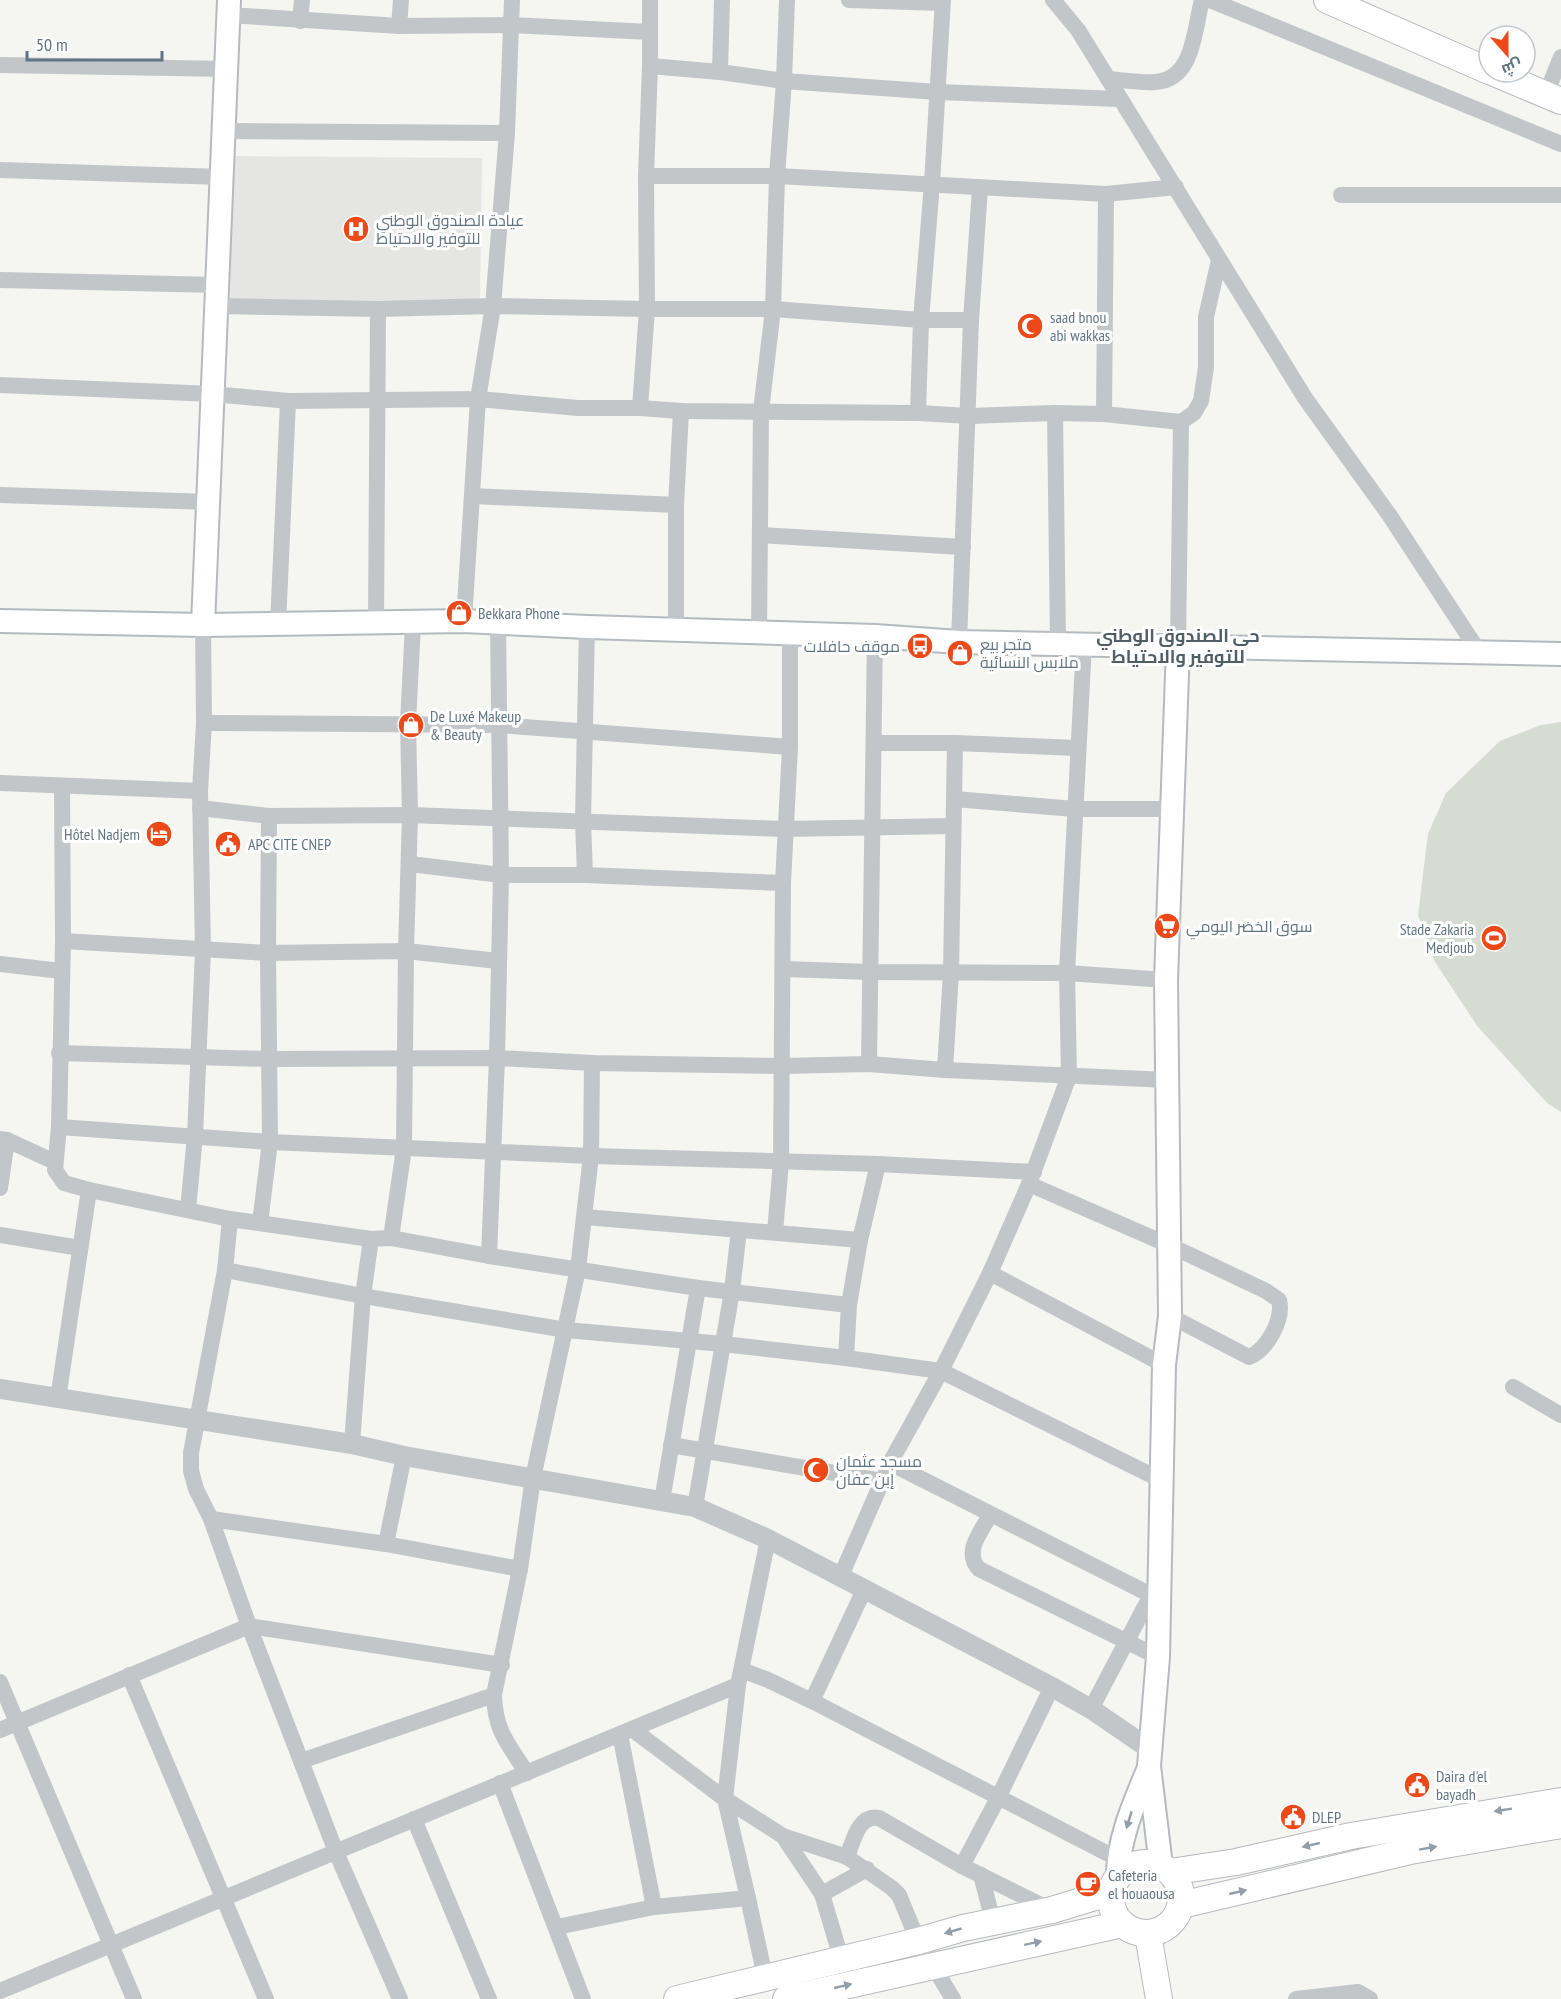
<svg xmlns="http://www.w3.org/2000/svg" width="1561" height="1999" font-family="'PT Sans Narrow',Cairo,sans-serif">
<style>
.built{fill:#e5e6e4}
.green{fill:#d6dcd1}
.lines{fill:none;stroke-linecap:round;stroke-linejoin:round}
.secondary-casing{stroke:#b4babe;stroke-width:26}
.primary-casing{stroke:#b5b9bd;stroke-width:28}
.minor{stroke:#c2c6c9;stroke-width:16}
.tertiary{stroke:#c2c6c9;stroke-width:20}
.secondary{stroke:#fff;stroke-width:22}
.primary{stroke:#fff;stroke-width:26}
.oneway{fill:#919ea9}
.labels{text-anchor:middle;stroke-width:6;stroke-linejoin:round;paint-order:stroke}
.poi-label{font-size:16px;fill:#627584;stroke:#fff;text-anchor:start}
.neighbourhood-label{font-size:18px;font-weight:bold;fill:#505e68;stroke:#fff}
</style>
<rect width="100%" height="100%" fill="#f5f5f1"/>
<!-- built -->
<polygon class="built" points="232,156 482,158 480,302 230,300"/>
<!-- green -->
<polygon class="green" points="1561,722 1561,1112 1547,1103 1478,1027 1435,962 1418,915 1428,834 1446,793 1500,741 1541,725"/>
<g class="lines">
<defs>
<g id="secondary">
<polyline points="0,621 203,625 464,621 587,627 875,636 959,642 1561,654"/>
<polyline points="203,625 229,0"/>
<polyline points="1161,1866 1149,1766 1158,1657 1164,1365 1170,1316 1166,980 1178,647"/>
<path d="M1118,1876C1118,1839 1134,1804 1148,1770"/>
</g>
<g id="primary">
<polyline points="1327,0 1489,71"/>
<polyline points="1492,72 1561,101"/>
<circle cx="1146" cy="1898" r="35"/>
<polyline points="1170,1872 1236,1862 1351,1836 1561,1801"/>
<polyline points="1181,1905 1410,1851 1561,1825"/>
<polyline points="1148,1934 1159,1999"/>
<polyline points="677,1999 918,1941 963,1928 1052,1910 1111,1892"/>
<polyline points="786,1999 1122,1924"/>
</g>
</defs>
<!-- secondary casing -->
<use href="#secondary" class="secondary-casing"/>
<!-- primary casing -->
<use href="#primary" class="primary-casing"/>
<!-- minor -->
<g class="minor">
<polyline points="849,0 942,3"/>
<polyline points="1053,0 1078,30 1305,398 1390,516 1479,652"/>
<polyline points="1210,0 1561,144"/>
<polyline points="229,15 399,26 511,25 650,32"/>
<polyline points="300,21 302,0"/>
<polyline points="399,26 401,0"/>
<polyline points="0,65 227,69"/>
<polyline points="650,66 720,72 784,81 937,92 1119,99"/>
<polyline points="720,72 722,0"/>
<path d="M1108,79C1123,80 1140,83 1155,82C1194,80 1194,30 1202,0"/>
<polyline points="1546,94 1561,57"/>
<polyline points="224,131 507,133"/>
<polyline points="0,170 222,177"/>
<polyline points="646,176 777,176 1106,194 1176,187"/>
<polyline points="1341,195 1561,195"/>
<polyline points="0,280 218,285"/>
<polyline points="217,306 378,309 493,306 647,309 773,309 921,320 971,320"/>
<polyline points="0,385 213,394 288,401 478,399 578,408 640,408 681,411 918,413 969,416 1055,413 1104,414 1181,422"/>
<polyline points="640,408 647,309 646,176 650,66 650,0"/>
<polyline points="918,413 921,320 932,183 943,0"/>
<polyline points="1055,413 1058,643"/>
<polyline points="1104,414 1106,194"/>
<polyline points="0,495 209,502"/>
<polyline points="472,496 676,505"/>
<polyline points="760,535 963,547"/>
<polyline points="464,621 478,399 493,306 507,133 512,0"/>
<polyline points="376,624 378,309"/>
<polyline points="278,625 288,401"/>
<polyline points="676,629 676,505 681,411"/>
<polyline points="759,633 761,411 773,309 777,176 784,81 787,0"/>
<polyline points="959,642 971,320 980,188"/>
<polyline points="1178,647 1181,422 1194,413 1201,401 1206,367 1206,317 1219,260"/>
<polyline points="204,723 499,725 790,747"/>
<polyline points="875,743 955,743 1078,748"/>
<polyline points="0,783 200,791"/>
<polyline points="62,786 63,941 59,1127 55,1170 64,1183 89,1190 230,1219 371,1239 391,1238 489,1256 698,1288 849,1305"/>
<polyline points="954,799 1075,809 1172,809"/>
<polyline points="200,808 269,816 410,815 784,829 953,826"/>
<polyline points="410,864 501,875 585,875 783,883"/>
<polyline points="585,875 583,821 587,627"/>
<polyline points="63,941 268,953 406,951 498,961"/>
<polyline points="0,964 61,971"/>
<polyline points="784,969 870,972 1067,973 1166,980"/>
<polyline points="59,1053 269,1059 497,1058 592,1063 782,1066 869,1064 945,1070 1168,1080"/>
<polyline points="869,1064 875,636"/>
<polyline points="945,1070 951,972 955,743"/>
<polyline points="59,1127 270,1142 591,1156 878,1164 1034,1172"/>
<polyline points="0,1139 7,1140 55,1162"/>
<path d="M1029,1184L1171,1246L1266,1291L1279,1300C1284,1319 1267,1350 1249,1357L1170,1316"/>
<polyline points="0,1188 7,1140"/>
<polyline points="188,1210 195,1136 203,950 200,791 204,723 203,625"/>
<polyline points="585,1217 860,1240"/>
<polyline points="230,1219 225,1270 191,1453 191,1471 196,1489 211,1519 249,1626 336,1852 400,1999"/>
<polyline points="260,1223 270,1142 268,953 269,816"/>
<polyline points="775,1232 781,1162 783,883 790,747 790,633"/>
<polyline points="0,1235 80,1248"/>
<polyline points="391,1238 404,1148 406,951 410,815 408,723 413,623"/>
<polyline points="489,1256 497,1058 501,875 498,623"/>
<polyline points="225,1270 363,1296 566,1330 723,1344 846,1358 941,1371 1161,1480"/>
<polyline points="990,1273 1164,1365"/>
<polyline points="846,1358 849,1305 860,1240 878,1164"/>
<polyline points="1513,1387 1561,1415"/>
<polyline points="58,1399 89,1190"/>
<polyline points="352,1444 363,1296 371,1239"/>
<polyline points="671,1445 882,1481"/>
<polyline points="890,1463 1151,1595"/>
<polyline points="662,1501 698,1288"/>
<polyline points="695,1507 732,1291 739,1230"/>
<path d="M990,1515C981,1532 963,1552 979,1569L1158,1657"/>
<polyline points="211,1519 386,1544 520,1569"/>
<polyline points="386,1544 404,1456"/>
<polyline points="840,1578 890,1463 941,1371 990,1273 1029,1184 1069,1076 1067,973 1084,643"/>
<polyline points="742,1670 768,1680 812,1701 1118,1859"/>
<polyline points="129,1675 266,1999"/>
<polyline points="0,1682 134,1999"/>
<polyline points="812,1701 864,1590"/>
<polyline points="1091,1709 1151,1595 1159,1597"/>
<polyline points="632,1729 725,1799 783,1836 847,1857 892,1888 899,1895 918,1941 953,1999"/>
<polyline points="0,1730 249,1626 502,1665"/>
<polyline points="620,1734 654,1907"/>
<polyline points="301,1761 494,1695"/>
<path d="M527,1773C508,1744 495,1731 494,1695L520,1569L533,1478L578,1269L591,1156L592,1063"/>
<polyline points="500,1783 583,1999"/>
<polyline points="414,1819 489,1999"/>
<polyline points="783,1836 822,1894 841,1958"/>
<path d="M847,1857C853,1842 858,1814 879,1818L962,1866L1051,1910"/>
<polyline points="962,1866 998,1798 1052,1687"/>
<polyline points="981,1875 993,1921"/>
<polyline points="822,1894 867,1869"/>
<polyline points="748,1898 765,1977"/>
<polyline points="557,1927 654,1907 748,1898 725,1799 738,1685 768,1539"/>
<polyline points="0,1991 738,1685"/>
<polyline points="1296,1999 1358,1992 1370,1999"/>
</g>
<!-- tertiary -->
<polyline class="tertiary" points="0,1389 352,1444 404,1456 695,1507 768,1539 1052,1687 1091,1709 1151,1750"/>
<!-- secondary -->
<use href="#secondary" class="secondary"/>
<!-- primary -->
<use href="#primary" class="primary"/>
</g>
<!-- one-way arrows -->
<defs><path id="oneway-solid" d="M-6-.8H1V-3.2L6.5 0L1 3.2V.8H-6Z" transform="scale(1.5)"/></defs>
<g class="oneway">
<use href="#oneway-solid" transform="translate(1503 1810) rotate(171)"/>
<use href="#oneway-solid" transform="translate(1129 1820) rotate(107)"/>
<use href="#oneway-solid" transform="translate(1311 1845) rotate(167)"/>
<use href="#oneway-solid" transform="translate(1428 1848) rotate(-10)"/>
<use href="#oneway-solid" transform="translate(1238 1892) rotate(-13)"/>
<use href="#oneway-solid" transform="translate(953 1931) rotate(164)"/>
<use href="#oneway-solid" transform="translate(1033 1943) rotate(-12)"/>
<use href="#oneway-solid" transform="translate(843 1986) rotate(-13)"/>
</g>
<!-- icons -->
<defs>
<symbol id="hospital-disc" viewBox="-11 -11 22 22"><circle r="9.5" fill="#ed4918" stroke="#fff"/><path d="M-5-5h3v3.5h4V-5h3V5h-3V1.5h-4V5h-3Z" fill="#fff"/></symbol>
<symbol id="mosque-disc" viewBox="-11 -11 22 22"><circle r="9.5" fill="#ed4918" stroke="#fff"/><path d="M3.5-4.9A6 6 0 1 0 3.5 4.9A5 5 0 1 1 3.5-4.9Z" fill="#fff"/></symbol>
<symbol id="shop-disc" viewBox="-11 -11 22 22"><circle r="9.5" fill="#ed4918" stroke="#fff"/><path d="M-5-2.5h2.3a2.7 3.5 0 0 1 5.4 0H5L5.5 6h-11ZM-1.5-2.5h3a1.5 2.3 0 0 0-3 0Z" fill="#fff"/></symbol>
<symbol id="bus-disc" viewBox="-11 -11 22 22"><circle r="9.5" fill="#ed4918" stroke="#fff"/><path d="M-5-6H5V4H4V6H2V4H-2V6H-4V4H-5ZM-3.5-4V0h7V-4ZM-3.5 1.2v1.5H-2V1.2ZM2 1.2v1.5H3.5V1.2Z" fill="#fff"/></symbol>
<symbol id="hotel-disc" viewBox="-11 -11 22 22"><circle r="9.5" fill="#ed4918" stroke="#fff"/><path d="M-6-4.5h1.5V1H6V5H4.5V3h-9V5H-6ZM-4 0a1.8 1.8 0 1 1 3.6 0ZM.5 0V-2.5h3Q6-2.5 6 0Z" fill="#fff"/></symbol>
<symbol id="civic-disc" viewBox="-11 -11 22 22"><circle r="9.5" fill="#ed4918" stroke="#fff"/><path d="M-.6-6.5H3V-4.5H.6V-3L4-1V1h2V6H-6V1h2V-1L-.6-3ZM-1.2 2.5V6h2.4V2.5Z" fill="#fff"/></symbol>
<symbol id="supermarket-disc" viewBox="-11 -11 22 22"><circle r="9.5" fill="#ed4918" stroke="#fff"/><path d="M-6-5.5h2.5l.6 2H6L4.5 2H-2.5L-4.4-4H-6ZM-1.5 3.2a1.3 1.3 0 1 0 .1 0ZM3 3.2a1.3 1.3 0 1 0 .1 0Z" fill="#fff"/></symbol>
<symbol id="stadium-disc" viewBox="-11 -11 22 22"><circle r="9.5" fill="#ed4918" stroke="#fff"/><path d="M0-5a6.5 5 0 1 0 0 10a6.5 5 0 1 0 0-10ZM-3.5-1.8h7v3.6h-7Z" fill="#fff"/></symbol>
<symbol id="cafe-disc" viewBox="-11 -11 22 22"><circle r="9.5" fill="#ed4918" stroke="#fff"/><path d="M-5.5-4.5H6V0H3Q3 3.5 0 3.5H-2.5Q-5.5 3.5-5.5 0ZM3-3.2v2h1.7v-2ZM-6 4.5H4V6H-6Z" fill="#fff"/></symbol>
</defs>
<g fill-rule="evenodd">
<use href="#hospital-disc" x="341" y="214" width="30" height="30"/>
<use href="#mosque-disc" x="1015" y="311" width="30" height="30"/>
<use href="#shop-disc" x="444" y="598" width="30" height="30"/>
<use href="#bus-disc" x="905" y="631" width="30" height="30"/>
<use href="#shop-disc" x="945" y="638" width="30" height="30"/>
<use href="#shop-disc" x="396" y="710" width="30" height="30"/>
<use href="#hotel-disc" x="144" y="819" width="30" height="30"/>
<use href="#civic-disc" x="213" y="829" width="30" height="30"/>
<use href="#supermarket-disc" x="1152" y="911" width="30" height="30"/>
<use href="#stadium-disc" x="1479" y="923" width="30" height="30"/>
<use href="#mosque-disc" x="801" y="1455" width="30" height="30"/>
<use href="#civic-disc" x="1402" y="1770" width="30" height="30"/>
<use href="#civic-disc" x="1278" y="1802" width="30" height="30"/>
<use href="#cafe-disc" x="1073" y="1869" width="30" height="30"/>
</g>
<g class="labels">
<!-- poi labels -->
<g class="poi-label">
<text x="376" y="226">عيادة الصندوق الوطني<tspan x="376" dy="18">للتوفير والاحتياط</tspan></text>
<text x="1050" y="323">saad bnou<tspan x="1050" dy="18">abi wakkas</tspan></text>
<text x="478" y="619">Bekkara Phone</text>
<text x="980" y="650">متجر بيع<tspan x="980" dy="18">ملابس النسائية</tspan></text>
<text x="900" y="652" text-anchor="end">موقف حافلات</text>
<text x="430" y="722">De Luxé Makeup<tspan x="430" dy="18">&amp; Beauty</tspan></text>
<text x="140" y="840" text-anchor="end">Hôtel Nadjem</text>
<text x="248" y="850">APC CITE CNEP</text>
<text x="1186" y="932">سوق الخضر اليومي</text>
<text x="1474" y="935" text-anchor="end">Stade Zakaria<tspan x="1474" dy="18">Medjoub</tspan></text>
<text x="836" y="1467">مسجد عثمان<tspan x="836" dy="18">إبن عفان</tspan></text>
<text x="1436" y="1782">Daira d'el<tspan x="1436" dy="18">bayadh</tspan></text>
<text x="1312" y="1823">DLEP</text>
<text x="1108" y="1881">Cafeteria<tspan x="1108" dy="18">el houaousa</tspan></text>
</g>
<!-- neighbourhood labels -->
<g class="neighbourhood-label">
<text x="1178" y="642">حي الصندوق الوطني<tspan x="1178" dy="21">للتوفير والاحتياط</tspan></text>
</g>
</g>
<!-- north arrow -->
<g transform="translate(1507 54) rotate(159)"><circle r="28" fill="#ffffff" stroke="#c0c8ce" stroke-width="1.5"/>
<path d="M0-4.5L10 22L0 15L-10 22Z" fill="#ed4918"/>
<text y="-9" font-size="16" font-weight="bold" text-anchor="middle" fill="#627584">ش</text>
</g>
<!-- scale -->
<path d="M27 51v9h135v-9" fill="none" stroke="#627584" stroke-width="3"/>
<text x="36" y="51" font-size="18" fill="#627584" stroke="#ffffff" stroke-width="4.5" paint-order="stroke">50 m</text>
</svg>
